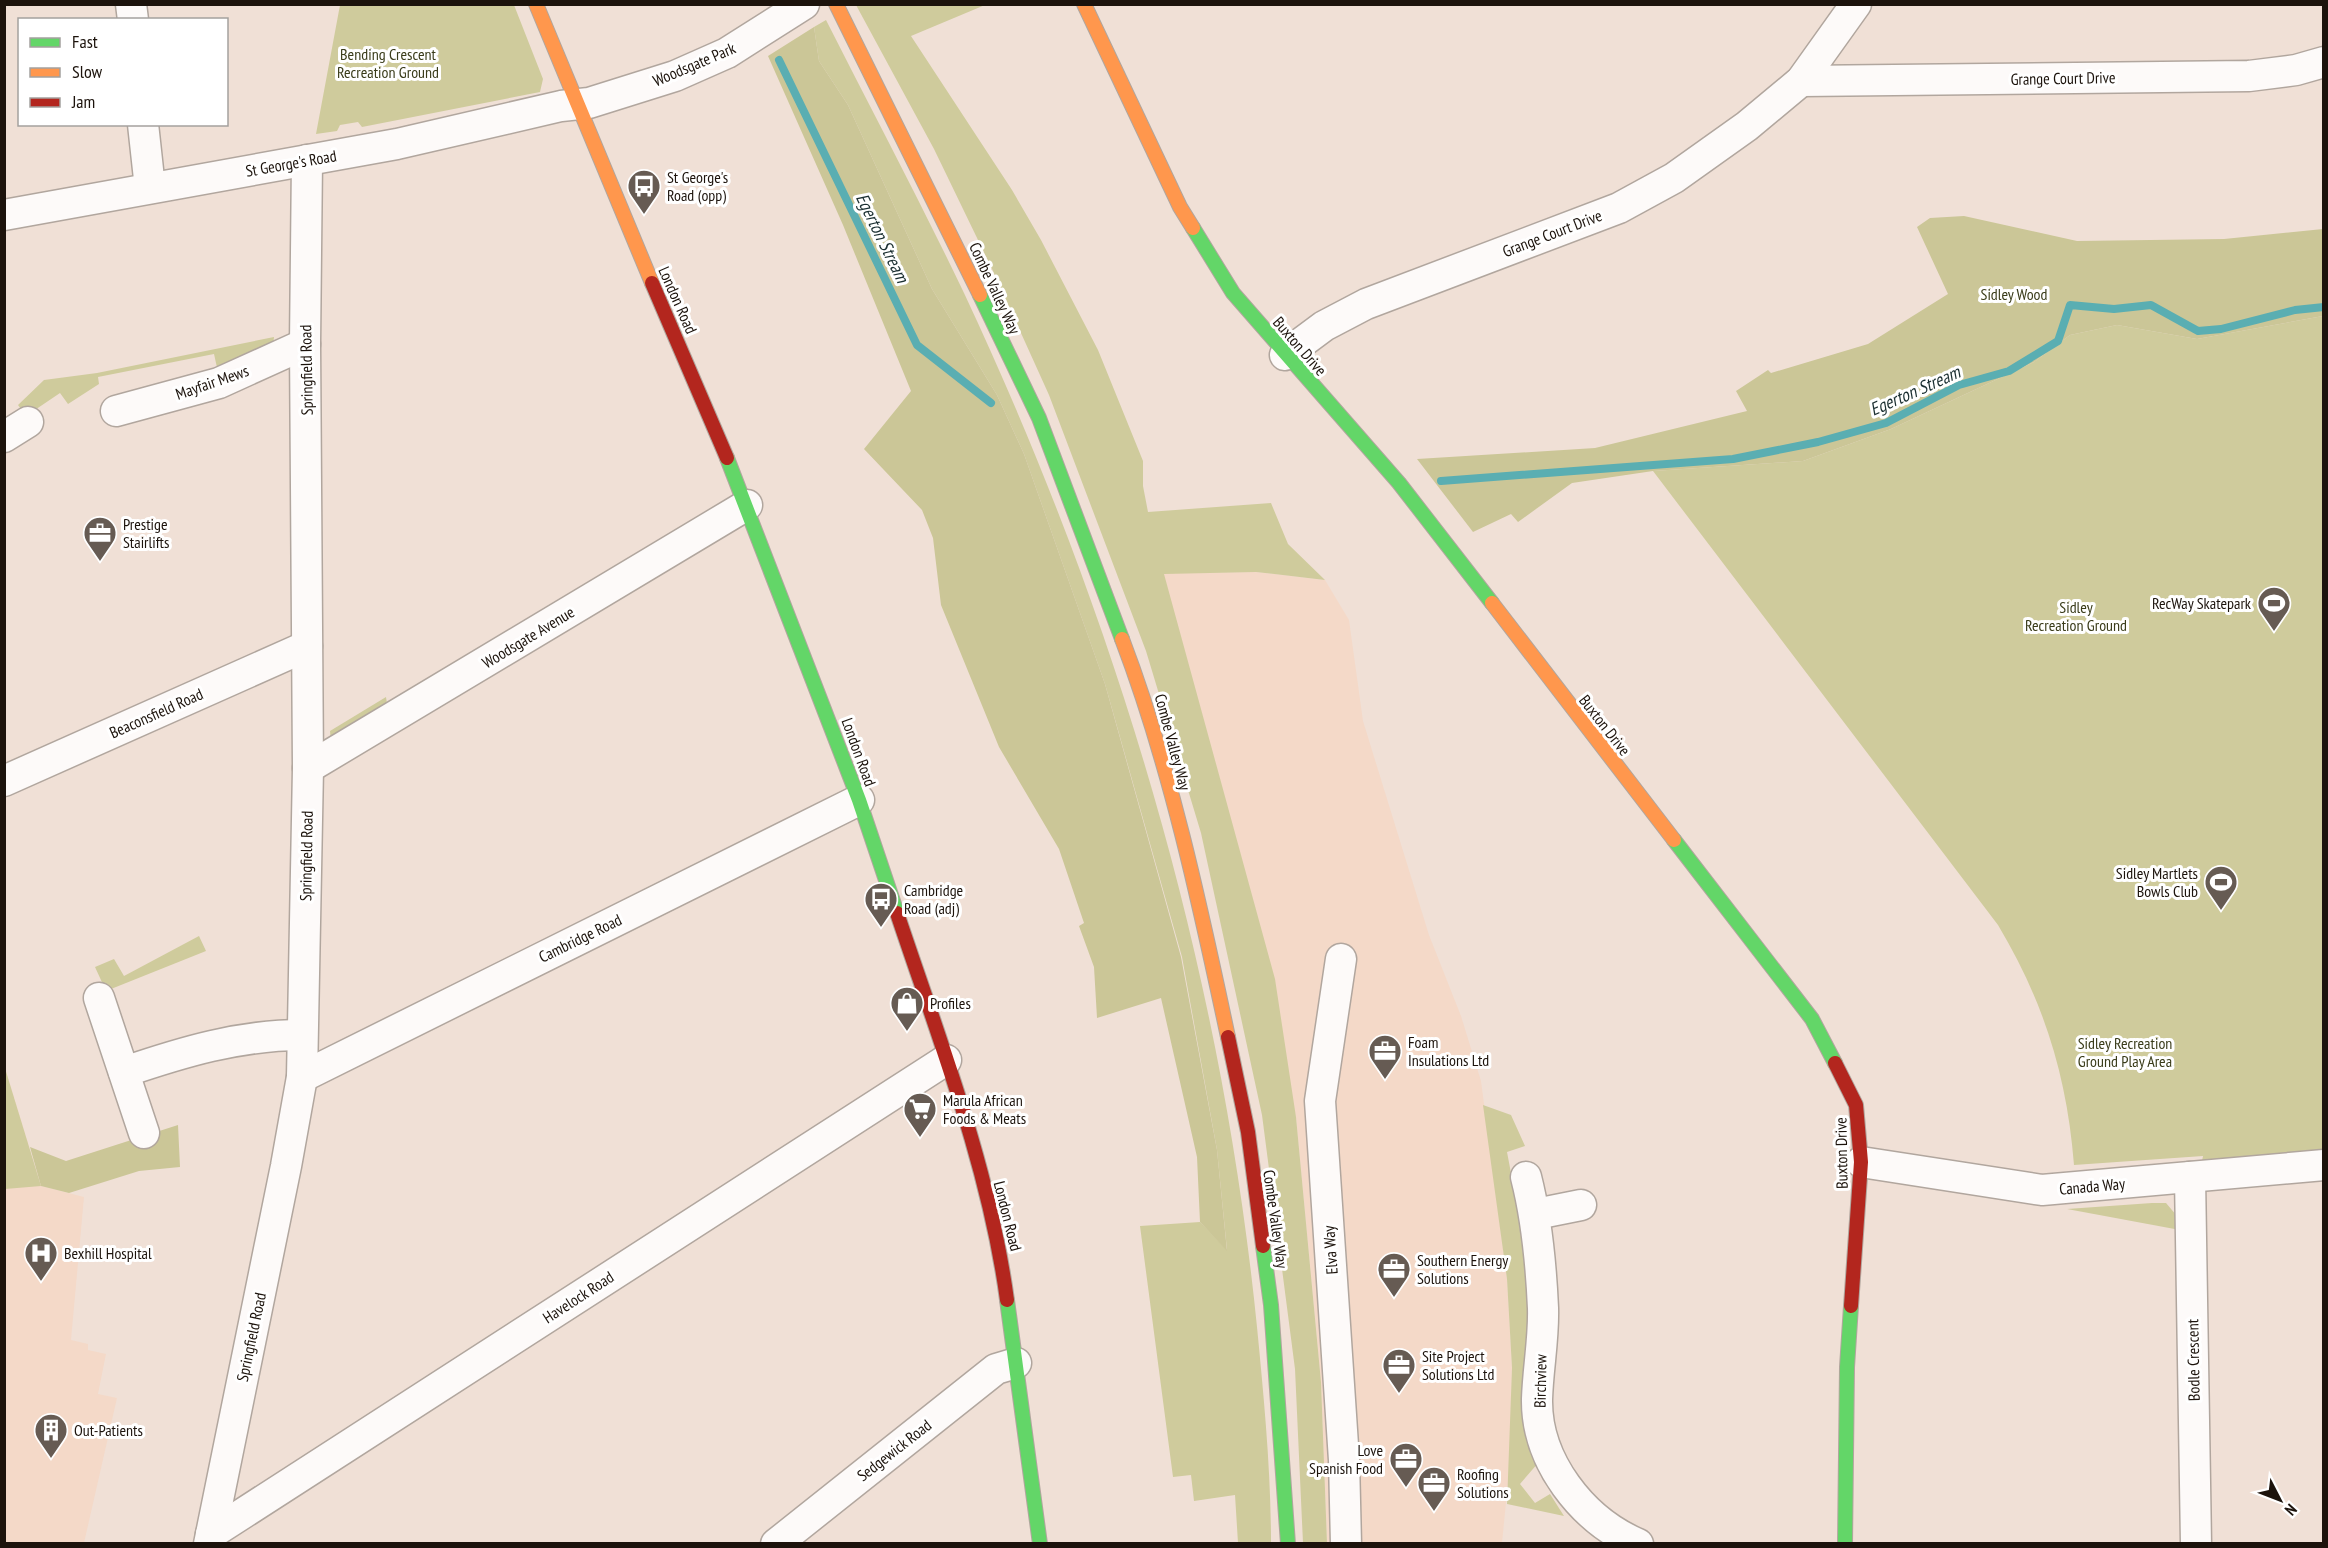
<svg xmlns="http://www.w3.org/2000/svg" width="2328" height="1548" font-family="'PT Sans Narrow',sans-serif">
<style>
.built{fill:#f4d9c8}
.green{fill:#cfcb9c}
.forest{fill:#cbc697}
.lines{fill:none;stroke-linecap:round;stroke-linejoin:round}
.stream{stroke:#5aaeb2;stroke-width:8}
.street-casing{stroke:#b1a69e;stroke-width:33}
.fast-casing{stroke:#b1a69e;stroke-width:16}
.slow-casing{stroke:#b1a69e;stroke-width:16}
.jam-casing{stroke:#b1a69e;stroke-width:16}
.street{stroke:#fdfaf9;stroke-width:30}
.fast{stroke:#63d668;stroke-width:14}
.slow{stroke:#ff974d;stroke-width:14}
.jam{stroke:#b3261e;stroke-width:14}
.labels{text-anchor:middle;stroke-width:6;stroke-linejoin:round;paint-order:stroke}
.park-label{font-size:16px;fill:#3a3c1a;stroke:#fff}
.street-label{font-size:16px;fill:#1c130c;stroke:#fff}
.poi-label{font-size:16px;fill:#1c130c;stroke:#fff;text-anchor:start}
.water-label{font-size:18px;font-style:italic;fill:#1b2f31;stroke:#fff}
</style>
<rect width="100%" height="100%" fill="#f0e0d6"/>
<!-- built -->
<g class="built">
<polygon points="1256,572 1325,580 1349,620 1363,721 1429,935 1461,1016 1481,1081 1507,1279 1512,1368 1510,1462 1502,1543 1327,1543 1321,1382 1296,1117 1163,573"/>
<polygon points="4,1065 41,1186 84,1197 71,1340 88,1344 88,1350 106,1354 98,1394 117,1398 84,1543 5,1543"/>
</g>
<!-- green -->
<g class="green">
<polygon points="340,5 514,5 543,79 540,92 362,127 358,122 340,125 337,131 316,134"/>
<polygon points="856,5 985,5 911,36 1012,190 1041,240 1098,350 1143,461 1143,486 1148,512 1271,503 1288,544 1325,580 1256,572 1164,574 1275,979 1296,1117 1321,1382 1327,1543 1303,1543 1295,1369 1262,1115 1201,833 1146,651 1049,395 993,271 934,149"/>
<path d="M826,20C872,111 920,201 964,293C1117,619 1221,968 1257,1327C1264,1399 1271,1471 1271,1543H1238L1235,1495L1194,1501L1191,1475L1173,1477L1140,1226L1200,1222L1227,1250L1217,1150L1182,957L1105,684L1024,454L997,395L932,289L848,105L819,61L814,27Z"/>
<path d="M2323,316V1150L2202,1161L2203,1156L2074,1165C2067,1076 2044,1002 1998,925L1653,471L1803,461L1891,429L2034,362L2070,335L2117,325L2197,339Z"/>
<polygon points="274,337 273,346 218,372 214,354 98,377 99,384 68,404 60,393 26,416 18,405 44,380 97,373"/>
<polygon points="386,697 388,710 331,743 330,731"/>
<polygon points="199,936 206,951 106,991 95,967 114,959 124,976"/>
<polygon points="4,1065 41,1186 5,1189"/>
<path d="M1483,1105L1511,1115L1525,1146L1507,1152C1528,1255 1533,1357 1539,1462L1520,1484L1535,1503L1550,1494L1564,1516L1507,1504L1512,1368L1507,1279Z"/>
<polygon points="2152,1203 2166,1203 2177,1216 2180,1230 2067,1209"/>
</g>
<!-- forest -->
<g class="forest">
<polygon points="814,27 819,61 848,105 932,289 997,395 1024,454 1105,684 1181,957 1217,1150 1227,1251 1200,1222 1197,1157 1161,998 1097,1018 1094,967 1079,926 1084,923 1059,849 999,747 941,605 933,538 922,510 864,449 911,391 843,225 768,56"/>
<polygon points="1964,216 2077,241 2224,239 2323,229 2323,316 2197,339 2117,325 2070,335 2034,362 1891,429 1803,461 1653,471 1572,483 1518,522 1511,514 1473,532 1417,459 1595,448 1747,411 1736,391 1768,370 1771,373 1868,344 1948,294 1917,227 1930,218"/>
<polygon points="178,1125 180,1167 139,1171 69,1193 41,1186 30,1147 66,1161"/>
</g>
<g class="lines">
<!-- stream -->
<g class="stream">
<polyline points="779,60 917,345 991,403"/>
<polyline points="1441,481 1733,459 1818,442 1886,423 1959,385 2009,371 2058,341 2070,305 2114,309 2151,305 2198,331 2221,329 2295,310 2324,307"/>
</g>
<defs>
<g id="street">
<polyline points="131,4 133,20"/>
<polyline points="1801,81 2249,76 2296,70 2324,62"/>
<polyline points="143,124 150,188"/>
<polyline points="4,215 397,144 561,106 589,103 675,76 727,53 804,4"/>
<polyline points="1285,355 1324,326 1366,304 1619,208 1674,178 1747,126 1801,81 1856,4"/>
<polyline points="116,411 219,383 305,344"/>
<polyline points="4,437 28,422"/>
<polyline points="308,768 747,505"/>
<polyline points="4,781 307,646"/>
<polyline points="1341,959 1320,1101 1344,1460 1346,1544"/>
<polyline points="99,998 144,1133"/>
<path d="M124,1072C183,1052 239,1035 302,1035"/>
<polyline points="302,1077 859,800"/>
<polyline points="1861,1162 2042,1190 2324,1165"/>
<path d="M1526,1177C1537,1220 1541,1264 1543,1308C1544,1338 1538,1368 1537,1399C1536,1461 1582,1520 1638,1544"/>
<polyline points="2190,1177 2196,1544"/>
<polyline points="1536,1214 1581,1205"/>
<polyline points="211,1534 946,1060"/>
<polyline points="209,1544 286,1166 302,1077 308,768 305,344 307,160"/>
<polyline points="776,1544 996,1369 1016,1363"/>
</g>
<g id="fast">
<polyline points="1193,228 1233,293 1399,483 1492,603"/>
<polyline points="980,295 1039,418 1122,639"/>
<polyline points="727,458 859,800 897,913"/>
<polyline points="1674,840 1812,1019 1835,1063"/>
<polyline points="1263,1246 1271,1305 1288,1544"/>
<polyline points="1007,1300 1040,1544"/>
<polyline points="1845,1544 1847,1367 1851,1306"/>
</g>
<g id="slow">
<polyline points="536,4 652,283"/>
<polyline points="836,4 980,295"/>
<polyline points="1084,4 1180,207 1193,228"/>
<polyline points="1492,603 1674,840"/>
<path d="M1122,639C1170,765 1200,905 1228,1037"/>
</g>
<g id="jam">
<polyline points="652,283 727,458"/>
<path d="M897,913C939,1039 989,1167 1007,1300"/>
<polyline points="1228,1037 1248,1132 1263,1246"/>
<polyline points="1835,1063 1856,1105 1861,1162 1851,1306"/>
</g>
</defs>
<!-- street casing -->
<use href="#street" class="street-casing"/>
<!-- fast casing -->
<use href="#fast" class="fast-casing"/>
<!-- slow casing -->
<use href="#slow" class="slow-casing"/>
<!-- jam casing -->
<use href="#jam" class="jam-casing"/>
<!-- street -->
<use href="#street" class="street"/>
<!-- fast -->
<use href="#fast" class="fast"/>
<!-- slow -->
<use href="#slow" class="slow"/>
<!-- jam -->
<use href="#jam" class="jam"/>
</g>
<!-- icons -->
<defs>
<symbol id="bus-pin" viewBox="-11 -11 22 30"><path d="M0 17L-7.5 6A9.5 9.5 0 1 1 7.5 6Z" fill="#665b53" stroke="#fff"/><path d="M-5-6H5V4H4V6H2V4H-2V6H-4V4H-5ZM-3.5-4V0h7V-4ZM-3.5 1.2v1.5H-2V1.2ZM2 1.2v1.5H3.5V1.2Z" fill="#fff"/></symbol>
<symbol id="office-pin" viewBox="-11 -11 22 30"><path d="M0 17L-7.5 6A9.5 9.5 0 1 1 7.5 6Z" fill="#665b53" stroke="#fff"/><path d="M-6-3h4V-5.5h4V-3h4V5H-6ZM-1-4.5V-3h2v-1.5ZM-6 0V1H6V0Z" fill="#fff"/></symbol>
<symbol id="stadium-pin" viewBox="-11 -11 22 30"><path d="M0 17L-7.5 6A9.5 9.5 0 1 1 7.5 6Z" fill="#665b53" stroke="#fff"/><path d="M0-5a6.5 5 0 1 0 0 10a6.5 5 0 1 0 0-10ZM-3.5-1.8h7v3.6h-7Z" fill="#fff"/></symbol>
<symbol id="shop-pin" viewBox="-11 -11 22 30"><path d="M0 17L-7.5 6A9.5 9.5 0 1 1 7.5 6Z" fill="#665b53" stroke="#fff"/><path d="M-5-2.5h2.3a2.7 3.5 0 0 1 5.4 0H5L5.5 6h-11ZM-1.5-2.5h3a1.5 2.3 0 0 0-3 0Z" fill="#fff"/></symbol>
<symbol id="supermarket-pin" viewBox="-11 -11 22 30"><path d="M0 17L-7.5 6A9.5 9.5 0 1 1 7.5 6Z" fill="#665b53" stroke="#fff"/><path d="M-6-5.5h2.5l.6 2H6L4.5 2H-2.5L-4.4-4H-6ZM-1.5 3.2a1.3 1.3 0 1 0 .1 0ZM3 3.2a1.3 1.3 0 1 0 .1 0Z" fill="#fff"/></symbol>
<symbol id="hospital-pin" viewBox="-11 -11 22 30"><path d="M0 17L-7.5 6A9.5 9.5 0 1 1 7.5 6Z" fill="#665b53" stroke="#fff"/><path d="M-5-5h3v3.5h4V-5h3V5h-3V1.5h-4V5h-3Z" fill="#fff"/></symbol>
<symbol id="building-pin" viewBox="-11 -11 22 30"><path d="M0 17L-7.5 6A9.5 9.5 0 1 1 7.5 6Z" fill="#665b53" stroke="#fff"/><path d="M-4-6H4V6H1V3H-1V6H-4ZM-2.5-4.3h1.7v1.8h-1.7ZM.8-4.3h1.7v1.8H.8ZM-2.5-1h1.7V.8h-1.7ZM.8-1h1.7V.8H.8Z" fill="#fff"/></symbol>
</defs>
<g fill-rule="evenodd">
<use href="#bus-pin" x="625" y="167" width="38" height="52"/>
<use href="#office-pin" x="81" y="514" width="38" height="52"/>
<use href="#stadium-pin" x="2255" y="584" width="38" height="52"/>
<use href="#stadium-pin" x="2202" y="863" width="38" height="52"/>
<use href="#bus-pin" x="862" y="880" width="38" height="52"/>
<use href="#shop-pin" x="888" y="984" width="38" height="52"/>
<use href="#office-pin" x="1366" y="1032" width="38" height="52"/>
<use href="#supermarket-pin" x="901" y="1090" width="38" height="52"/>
<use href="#hospital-pin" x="22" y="1234" width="38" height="52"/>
<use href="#office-pin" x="1375" y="1250" width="38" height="52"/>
<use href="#office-pin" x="1380" y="1346" width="38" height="52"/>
<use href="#building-pin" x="32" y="1411" width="38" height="52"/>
<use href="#office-pin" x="1387" y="1440" width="38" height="52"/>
<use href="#office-pin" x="1415" y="1464" width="38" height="52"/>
</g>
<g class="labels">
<!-- park labels -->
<g class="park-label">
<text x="388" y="60">Bending Crescent<tspan x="388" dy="18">Recreation Ground</tspan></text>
<text x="2014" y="300">Sidley Wood</text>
<text x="2076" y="613">Sidley<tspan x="2076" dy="18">Recreation Ground</tspan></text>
<text x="2125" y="1049">Sidley Recreation<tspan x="2125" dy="18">Ground Play Area</tspan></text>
</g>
<!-- street labels -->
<g class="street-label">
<text transform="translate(694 64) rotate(-23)" y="6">Woodsgate Park</text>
<text transform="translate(2063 78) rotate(-1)" y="6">Grange Court Drive</text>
<text transform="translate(291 163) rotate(-10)" y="6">St George's Road</text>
<text transform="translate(1552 233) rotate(-21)" y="6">Grange Court Drive</text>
<text transform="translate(995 288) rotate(65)" y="6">Combe Valley Way</text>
<text transform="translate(678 300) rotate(66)" y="6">London Road</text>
<text transform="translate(1300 346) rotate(49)" y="6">Buxton Drive</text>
<text transform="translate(306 370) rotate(-91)" y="6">Springfield Road</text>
<text transform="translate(212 382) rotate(-19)" y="6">Mayfair Mews</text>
<text transform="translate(528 637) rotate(-31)" y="6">Woodsgate Avenue</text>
<text transform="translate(156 713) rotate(-24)" y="6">Beaconsfield Road</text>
<text transform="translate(1605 725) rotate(52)" y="6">Buxton Drive</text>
<text transform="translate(1173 742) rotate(75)" y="6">Combe Valley Way</text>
<text transform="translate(859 752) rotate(70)" y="6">London Road</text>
<text transform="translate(306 856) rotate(-89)" y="6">Springfield Road</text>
<text transform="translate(580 938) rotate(-26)" y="6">Cambridge Road</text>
<text transform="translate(1841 1153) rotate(-91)" y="6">Buxton Drive</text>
<text transform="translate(2092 1186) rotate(-5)" y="6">Canada Way</text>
<text transform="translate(1008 1216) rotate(76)" y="6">London Road</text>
<text transform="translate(1276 1219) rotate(82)" y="6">Combe Valley Way</text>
<text transform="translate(1330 1250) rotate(-94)" y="6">Elva Way</text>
<text transform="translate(578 1297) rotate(-33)" y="6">Havelock Road</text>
<text transform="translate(251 1337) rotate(-78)" y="6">Springfield Road</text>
<text transform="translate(2193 1360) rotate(-91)" y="6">Bodle Crescent</text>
<text transform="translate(1540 1381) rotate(-89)" y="6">Birchview</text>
<text transform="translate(894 1450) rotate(-38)" y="6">Sedgewick Road</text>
</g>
<!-- poi labels -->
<g class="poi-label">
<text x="667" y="183">St George's<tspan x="667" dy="18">Road (opp)</tspan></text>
<text x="123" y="530">Prestige<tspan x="123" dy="18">Stairlifts</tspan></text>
<text x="2251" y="609" text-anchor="end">RecWay Skatepark</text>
<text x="2198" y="879" text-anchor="end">Sidley Martlets<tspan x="2198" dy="18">Bowls Club</tspan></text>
<text x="904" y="896">Cambridge<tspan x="904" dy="18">Road (adj)</tspan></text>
<text x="930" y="1009">Profiles</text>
<text x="1408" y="1048">Foam<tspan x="1408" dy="18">Insulations Ltd</tspan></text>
<text x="943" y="1106">Marula African<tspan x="943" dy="18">Foods &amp; Meats</tspan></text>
<text x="64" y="1259">Bexhill Hospital</text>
<text x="1417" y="1266">Southern Energy<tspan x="1417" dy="18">Solutions</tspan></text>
<text x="1422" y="1362">Site Project<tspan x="1422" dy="18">Solutions Ltd</tspan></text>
<text x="74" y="1436">Out-Patients</text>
<text x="1383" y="1456" text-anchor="end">Love<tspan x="1383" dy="18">Spanish Food</tspan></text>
<text x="1457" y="1480">Roofing<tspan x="1457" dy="18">Solutions</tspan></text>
</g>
<!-- water labels -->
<g class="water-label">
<text transform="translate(882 238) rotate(64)" y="6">Egerton Stream</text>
<text transform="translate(1915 391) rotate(-24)" y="6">Egerton Stream</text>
</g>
</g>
<!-- border -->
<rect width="2328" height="1548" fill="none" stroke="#1c130c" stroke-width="12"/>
<!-- legend -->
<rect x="18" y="18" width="210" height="108" fill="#ffffff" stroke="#a4a19e" stroke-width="1.5"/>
<rect x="30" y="38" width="30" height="9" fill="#63d668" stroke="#a4a19e" stroke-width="1.5"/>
<text x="72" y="48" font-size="18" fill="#1c130c">Fast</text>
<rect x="30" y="68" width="30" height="9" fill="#ff974d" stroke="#a4a19e" stroke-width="1.5"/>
<text x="72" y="78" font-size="18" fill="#1c130c">Slow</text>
<rect x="30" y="98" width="30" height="9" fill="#b3261e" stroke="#a4a19e" stroke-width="1.5"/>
<text x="72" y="108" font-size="18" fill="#1c130c">Jam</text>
<!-- north arrow -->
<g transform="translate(2280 1500) rotate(132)" stroke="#ffffff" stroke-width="4.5" paint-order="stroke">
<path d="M0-4.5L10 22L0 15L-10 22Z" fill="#1c130c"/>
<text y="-9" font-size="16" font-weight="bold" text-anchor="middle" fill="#1c130c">N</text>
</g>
</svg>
